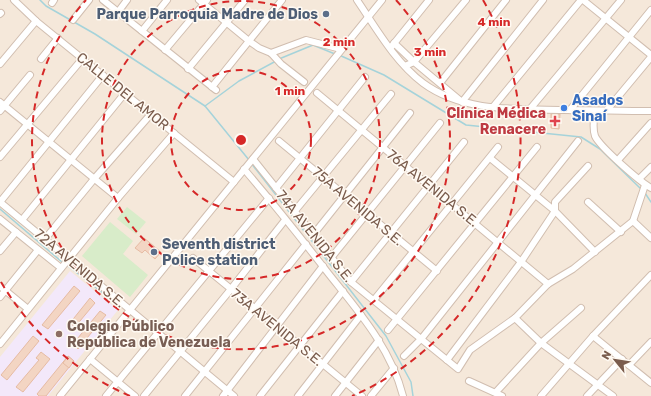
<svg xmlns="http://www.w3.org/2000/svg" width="651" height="396" font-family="Rubik,sans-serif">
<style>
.residential{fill:#f5e8da}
.education{fill:#f3e8fa}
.park{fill:#d8ecc9}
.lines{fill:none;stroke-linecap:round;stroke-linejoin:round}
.stream{stroke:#a5d3da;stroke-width:1.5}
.building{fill:#f3d5c3;stroke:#e6bba3}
.minor-casing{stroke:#d1beb0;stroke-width:8}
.minor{stroke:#fff;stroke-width:6}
.ring{fill:none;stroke:#d62828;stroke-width:2;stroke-dasharray:7 5}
.service-dot{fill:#5c6f8a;stroke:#fffaf3;stroke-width:1.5}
.shop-dot{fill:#3f7fe0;stroke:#fffaf3;stroke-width:1.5}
.health-dot{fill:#e0444e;stroke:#fffaf3;stroke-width:1.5}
.education-dot{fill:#8d6e63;stroke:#fffaf3;stroke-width:1.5}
.labels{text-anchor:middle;stroke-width:3;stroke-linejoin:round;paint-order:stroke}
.service-label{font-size:14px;font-weight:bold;fill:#4e5e75;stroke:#fffaf3;text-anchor:end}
.street-label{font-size:14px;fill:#7a5c4d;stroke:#fffaf3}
.shop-label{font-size:14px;font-weight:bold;fill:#366cbe;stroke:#fffaf3;text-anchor:start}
.health-label{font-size:14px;font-weight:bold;fill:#be3a42;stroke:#fffaf3;text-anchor:end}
.education-label{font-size:14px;font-weight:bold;fill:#785e54;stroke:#fffaf3;text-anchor:start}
.centre{fill:#d62828;stroke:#fffaf3;stroke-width:2}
.ring-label{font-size:12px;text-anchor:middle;font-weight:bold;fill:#d62828;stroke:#fffaf3;stroke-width:3;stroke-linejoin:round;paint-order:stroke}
</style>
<rect width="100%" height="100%" fill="#fdf6ec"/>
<!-- residential -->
<rect class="residential" x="0" y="0" width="651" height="396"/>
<!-- education -->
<polygon class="education" points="70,271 118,310 48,396 0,396 0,357"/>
<!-- park -->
<g class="park">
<polygon points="127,207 146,222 136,234 117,219"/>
<polygon points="110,222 133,241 123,254 148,275 130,297 82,256"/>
</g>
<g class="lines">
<!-- stream -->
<g class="stream">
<polyline points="40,0 46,6 95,34 205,106 249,160"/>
<polyline points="339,55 384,75 466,125 581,137 600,149 642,190"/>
<polyline points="279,59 313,45 335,54"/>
<polyline points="205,106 239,81 276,61"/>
<polyline points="251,163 386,336 411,382 413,396"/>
<polyline points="645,193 651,202"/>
<polyline points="0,209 62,262"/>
<polyline points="68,266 121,307"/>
</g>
</g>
<!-- building -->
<g class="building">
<polygon points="551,114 560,114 559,129 551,128"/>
<polygon points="144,238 161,252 155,259 145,250 142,253 135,248"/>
<polygon points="74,286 80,291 48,329 42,325"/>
<polygon points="90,298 95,303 75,327 70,323"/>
<polygon points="100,311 106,315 78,349 73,344"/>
<polygon points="33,336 39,341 7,380 1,375"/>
<polygon points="41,352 50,359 23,392 16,387 39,360 36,358"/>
<polygon points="68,356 74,361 46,396 39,396 37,394"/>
<polygon points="68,356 74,361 69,368 63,363"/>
</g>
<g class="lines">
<defs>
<g id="minor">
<polyline points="14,0 36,21 234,182"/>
<polyline points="103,0 216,90"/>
<polyline points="199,0 249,41 259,48 271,53 281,64 304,82"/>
<path d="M357,0C376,28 395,62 423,83C462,112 516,109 563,110C592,110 622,111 651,111"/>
<polyline points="583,0 651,55"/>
<polyline points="52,3 54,0"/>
<polyline points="118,12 127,0"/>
<polyline points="0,14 1,13"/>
<polyline points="73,20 89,0"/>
<polyline points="142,31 167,0"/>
<polyline points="394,43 414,62 466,0"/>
<polyline points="392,46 429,0"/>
<polyline points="165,50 207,0"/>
<polyline points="271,53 306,40 341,49"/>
<polyline points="41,59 58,38"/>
<polyline points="0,64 36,21"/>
<polyline points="405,66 414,62 462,102 543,0"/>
<polyline points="188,69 245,0"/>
<polyline points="440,83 506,0"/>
<polyline points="212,87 282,0"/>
<polyline points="317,93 548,284"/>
<polyline points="0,102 118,198"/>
<polyline points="493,107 581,0"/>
<polyline points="530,109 621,0"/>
<polyline points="570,110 651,10"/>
<polyline points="607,110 651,57"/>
<polyline points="0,111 30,75"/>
<path d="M595,111C594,119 592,127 595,136C600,147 639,181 651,188"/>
<polyline points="279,141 437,271"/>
<polyline points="0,157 83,58"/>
<polyline points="490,158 555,211 595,252"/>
<polyline points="253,159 351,282 458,369 470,350 515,318 548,284 573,269 633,221 645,185"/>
<polyline points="618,160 651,123"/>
<path d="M244,169C273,203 301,238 328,273C358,311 391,348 403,396"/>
<polyline points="639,179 651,167"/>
<polyline points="276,188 365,77"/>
<polyline points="0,202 234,396"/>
<polyline points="0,202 103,75"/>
<polyline points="588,202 621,232"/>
<polyline points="294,212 391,94"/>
<polyline points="0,219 61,268"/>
<polyline points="22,220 125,93"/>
<polyline points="633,221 651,238"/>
<polyline points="313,235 410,113"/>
<polyline points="45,239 94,179 151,114"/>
<polyline points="0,251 16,232"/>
<polyline points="193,258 362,396"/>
<polyline points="331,258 440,123"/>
<polyline points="351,282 464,142"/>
<polyline points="0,286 28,309"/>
<polyline points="0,297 38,250"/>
<polyline points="374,300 498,147"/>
<polyline points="515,318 541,343 613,396"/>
<polyline points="388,330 537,147"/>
<polyline points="593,336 651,383"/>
<polyline points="0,344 118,198 174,133"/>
<polyline points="404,356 422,338 578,141"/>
<polyline points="90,359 135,396"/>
<polyline points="447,360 521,262 555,211 555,202 588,166"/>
<polyline points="629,365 651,342"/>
<polyline points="469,381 502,396"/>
<polyline points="496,392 541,343 581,308"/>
<polyline points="60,396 382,0"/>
<polyline points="106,396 269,198"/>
<polyline points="144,396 231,289 285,220"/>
<polyline points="185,396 306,244"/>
<polyline points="223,396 323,266"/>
<polyline points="260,396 343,291"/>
<polyline points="298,396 361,315"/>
<polyline points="335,396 379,340"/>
<polyline points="371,396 394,368"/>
<polyline points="541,396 593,336 651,275"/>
<polyline points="587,396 622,359"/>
</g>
</defs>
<!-- minor casing -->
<use href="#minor" class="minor-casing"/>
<!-- minor -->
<use href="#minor" class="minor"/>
</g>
<!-- distance rings -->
<g class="ring">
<circle cx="241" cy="140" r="70"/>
<circle cx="241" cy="140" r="139"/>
<path d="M396 0A209 209 0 1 1 86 0"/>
<path d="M130 396A279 279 0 0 1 1 282M483 0A279 279 0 0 1 352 396"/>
</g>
<!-- markers -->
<g class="service-dot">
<circle cx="326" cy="14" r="4"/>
<circle cx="154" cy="252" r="4"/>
</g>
<circle class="shop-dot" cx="564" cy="108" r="4"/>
<path class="health-dot" d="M553 115h4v4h4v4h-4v4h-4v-4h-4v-4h4z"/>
<circle class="education-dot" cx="59" cy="334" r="4"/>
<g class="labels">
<!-- service labels -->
<g class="service-label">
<text x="318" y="19">Parque Parroquia Madre de Dios</text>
<text x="162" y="249" text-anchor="start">Seventh district<tspan x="162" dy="16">Police station</tspan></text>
</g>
<!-- street labels -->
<g class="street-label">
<text transform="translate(123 91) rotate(39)" y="5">CALLE DEL AMOR</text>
<text transform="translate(433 188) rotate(39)" y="5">76A AVENIDA S.E.</text>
<text transform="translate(358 206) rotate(40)" y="5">75A AVENIDA S.E.</text>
<text transform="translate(315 236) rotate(51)" y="5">74A AVENIDA S.E.</text>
<text transform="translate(80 268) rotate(40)" y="5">72A AVENIDA S.E.</text>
<text transform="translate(277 327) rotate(39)" y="5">73A AVENIDA S.E.</text>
</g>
<!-- shop labels -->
<g class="shop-label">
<text x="572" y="105">Asados<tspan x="572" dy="16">Sinaí</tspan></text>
</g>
<!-- health labels -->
<g class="health-label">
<text x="546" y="118">Clínica Médica<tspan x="546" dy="16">Renacere</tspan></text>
</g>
<!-- education labels -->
<g class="education-label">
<text x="67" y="331">Colegio Público<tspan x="67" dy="16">República de Venezuela</tspan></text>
</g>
</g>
<circle cx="241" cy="140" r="6" class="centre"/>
<g class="ring-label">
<text x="494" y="26">4 min</text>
<text x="339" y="46">2 min</text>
<text x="430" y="56">3 min</text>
<text x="290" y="95">1 min</text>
</g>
<!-- north arrow -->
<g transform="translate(615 360) rotate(300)" stroke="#fffaf3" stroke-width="3" paint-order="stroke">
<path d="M0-3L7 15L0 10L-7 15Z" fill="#7a5c4d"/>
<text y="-6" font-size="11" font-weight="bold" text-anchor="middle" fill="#7a5c4d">N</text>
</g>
</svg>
